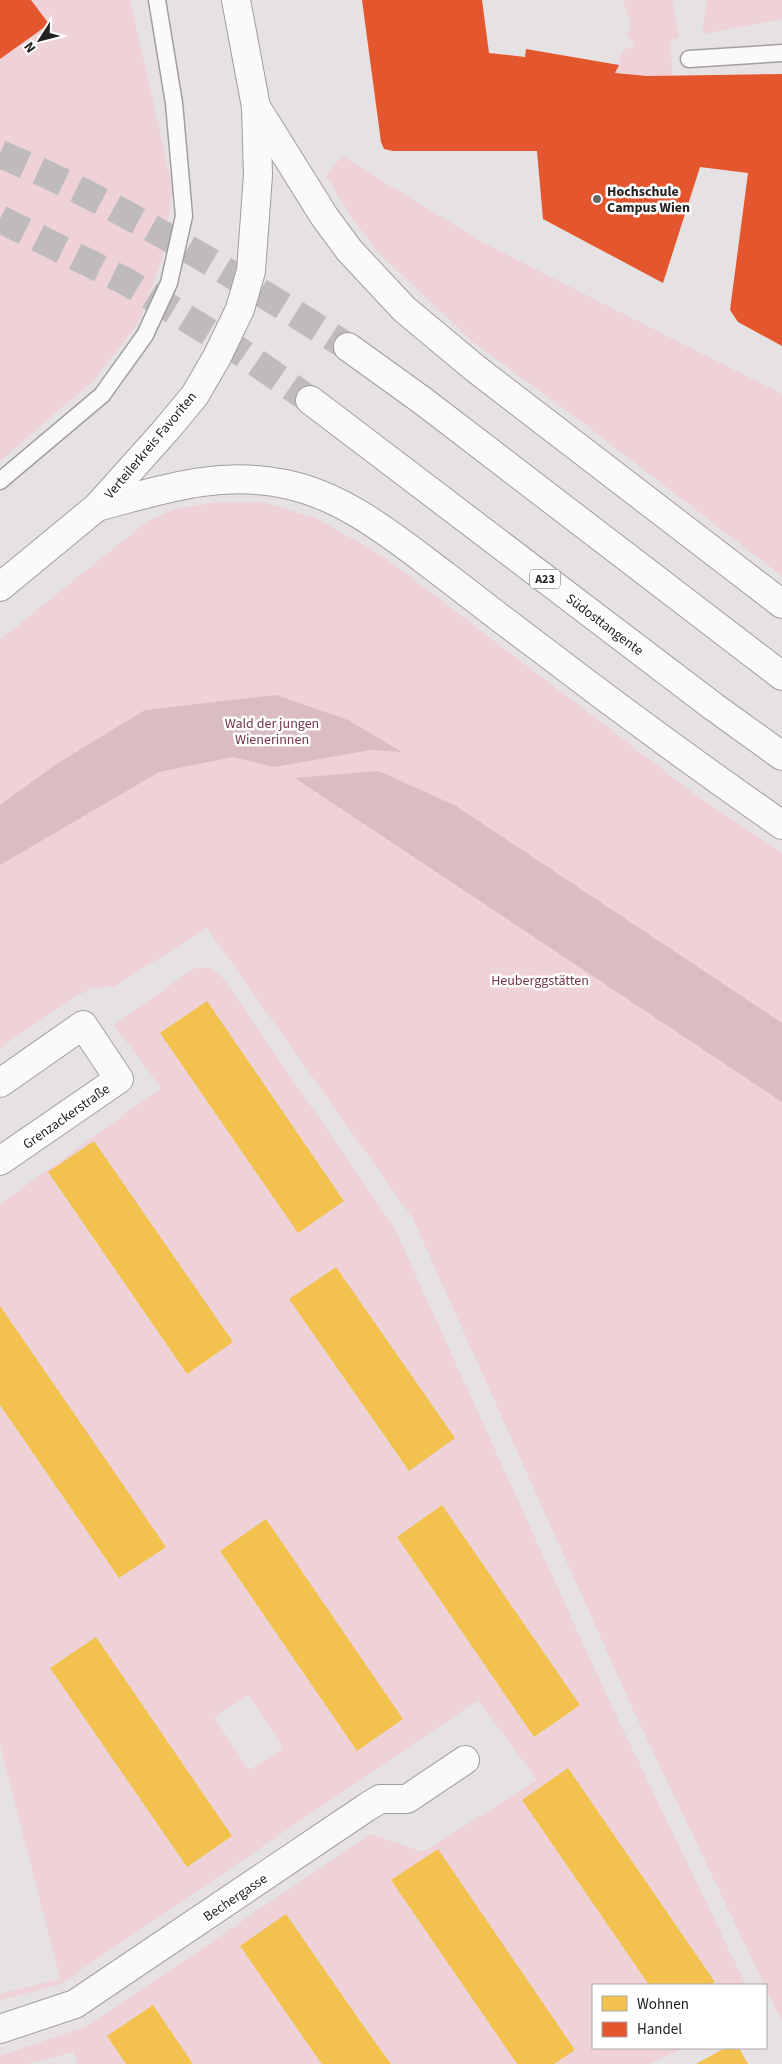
<svg xmlns="http://www.w3.org/2000/svg" width="782" height="2064" font-family="'Source Sans 3',sans-serif">
<style>
.green{fill:#eed2d8;fill-rule:evenodd}
.forest{fill:#d9bdc2}
.homes{fill:#f2c14e}
.shops{fill:#e4572e}
.lines{fill:none;stroke-linecap:round;stroke-linejoin:round}
.highway-tunnel{stroke:#bfbbbc;stroke-width:28;stroke-dasharray:28 14;stroke-linecap:butt}
.lane-casing{stroke:#a29e9f;stroke-width:19}
.street-casing{stroke:#a29e9f;stroke-width:30}
.primary-casing{stroke:#a29e9f;stroke-width:30}
.highway-casing{stroke:#a29e9f;stroke-width:30}
.lane{stroke:#fbfafb;stroke-width:16}
.street{stroke:#fbfafb;stroke-width:28}
.primary{stroke:#fbfafb;stroke-width:28}
.highway{stroke:#fbfafb;stroke-width:28}
.poi-dot{fill:#696565;stroke:#fff;stroke-width:2}
.labels{text-anchor:middle;stroke-width:5;stroke-linejoin:round;paint-order:stroke}
.shield{fill:#fff;stroke:#666464;stroke-width:1}
.shield-label{font-size:12px;font-weight:bold;fill:#252222}
.poi-label{font-size:14px;font-weight:bold;fill:#252222;stroke:#fff;text-anchor:start}
.street-label{font-size:14px;fill:#252222;stroke:#fff}
.park-label{font-size:14px;fill:#733645;stroke:#fff}
</style>
<rect width="100%" height="100%" fill="#e6e1e2"/>
<!-- green -->
<g class="green">
<polygon points="31,0 130,0 173,190 162,259 138,323 95,379 0,461 0,59 48,24"/>
<polygon points="623,0 672,0 679,38 671,40 672,76 647,76 615,73 623,50 635,46 627,35 631,24"/>
<polygon points="707,0 782,0 782,19 702,34"/>
<polygon points="342,156 482,242 782,394 782,576 578,419 473,342 379,253 352,218 326,176"/>
<polygon points="215,502 262,502 316,518 384,557 696,795 782,853 782,2022 634,1712 413,1219 207,928 115,986 92,988 71,999 0,1048 0,640 146,522 173,510"/>
<path d="M198,967L212,969L223,978L394,1227L607,1696L746,1985H710L715,1981L568,1768L522,1800L649,1985H593V2048H684L648,2064H554L575,2050L437,1849L392,1880L517,2064H391L286,1914L241,1946L322,2064H193L153,2005L107,2036L126,2064H77L73,2052L27,2064H0V2056L87,2026L371,1834L423,1852L537,1780L478,1700L59,1985L0,2000V1994L60,1979L0,1745V1405L119,1578L165,1546L0,1306V1204L161,1088L114,1025L193,969ZM207,1001L344,1200L299,1232L160,1033ZM94,1141L233,1342L187,1374L48,1173ZM336,1267L455,1438L408,1471L289,1299ZM442,1505L580,1705L535,1737L397,1537ZM266,1520L403,1719L357,1751L220,1551ZM96,1637L232,1836L187,1867L50,1668ZM248,1695L283,1748L249,1770L214,1717Z"/>
</g>
<!-- forest -->
<g class="forest">
<polygon points="276,695 348,720 402,752 371,750 274,767 233,757 159,772 0,865 0,805 58,763 145,710"/>
<polygon points="379,771 456,806 782,1023 782,1102 295,778"/>
</g>
<!-- homes -->
<g class="homes">
<polygon points="207,1001 344,1201 298,1233 160,1033"/>
<polygon points="94,1141 233,1342 187,1374 48,1172"/>
<polygon points="336,1267 455,1438 409,1471 289,1299"/>
<polygon points="0,1306 166,1547 119,1578 0,1405"/>
<polygon points="442,1505 580,1705 534,1737 397,1537"/>
<polygon points="266,1519 403,1719 357,1751 220,1551"/>
<polygon points="96,1637 232,1836 187,1867 50,1668"/>
<polygon points="568,1768 715,1982 710,1985 649,1985 522,1800"/>
<polygon points="438,1849 575,2050 554,2064 517,2064 391,1880"/>
<polygon points="286,1914 358,2018 391,2064 322,2064 312,2050 240,1946"/>
<polygon points="153,2005 193,2064 126,2064 107,2036"/>
<polygon points="725,2048 739,2048 748,2064 696,2064"/>
</g>
<!-- shops -->
<g class="shops">
<polygon points="0,0 31,0 49,24 0,59"/>
<polygon points="362,0 482,0 489,53 525,57 526,49 619,65 615,73 647,76 782,74 782,346 738,322 730,310 748,173 700,167 663,283 543,219 537,151 393,151 384,149 381,142"/>
</g>
<g class="lines">
<!-- highway-tunnel -->
<g class="highway-tunnel">
<path d="M0,154C122,205 236,276 348,347"/>
<polyline points="0,219 127,282 235,348 310,400"/>
</g>
<defs>
<g id="lane">
<polyline points="689,59 782,53"/>
<polyline points="0,481 102,395 145,335 169,283 184,216 174,103 157,0"/>
</g>
<g id="street">
<polyline points="0,1083 83,1025 119,1079 0,1161"/>
<polyline points="0,2029 75,2004 367,1807 380,1799 407,1799 465,1760"/>
</g>
<polyline id="primary" points="0,587 97,507 166,430 195,395 217,357 240,309 251,271 258,175 256,107 236,0"/>
<g id="highway">
<polyline points="256,107 324,216 349,250 404,309 476,369 782,604"/>
<polyline points="348,347 423,401 782,676"/>
<polyline points="310,400 714,707 782,756"/>
<path d="M97,507C161,490 218,470 285,484C346,496 399,541 447,577C477,600 506,623 536,645C617,707 699,767 782,825"/>
</g>
</defs>
<!-- lane casing -->
<use href="#lane" class="lane-casing"/>
<!-- street casing -->
<use href="#street" class="street-casing"/>
<!-- primary casing -->
<use href="#primary" class="primary-casing"/>
<!-- highway casing -->
<use href="#highway" class="highway-casing"/>
<!-- lane -->
<use href="#lane" class="lane"/>
<!-- street -->
<use href="#street" class="street"/>
<!-- primary -->
<use href="#primary" class="primary"/>
<!-- highway -->
<use href="#highway" class="highway"/>
</g>
<!-- markers -->
<circle class="poi-dot" cx="597" cy="199" r="5"/>
<g class="labels">
<!-- shield labels -->
<rect class="shield" x="530" y="569.5" width="30" height="19" rx="4"/>
<g class="shield-label">
<text x="545" y="583">A23</text>
</g>
<!-- poi labels -->
<g class="poi-label">
<text x="607" y="196">Hochschule<tspan x="607" dy="16">Campus Wien</tspan></text>
</g>
<!-- street labels -->
<g class="street-label">
<text transform="translate(150 445) rotate(-50)" y="5">Verteilerkreis Favoriten</text>
<text transform="translate(605 624) rotate(37)" y="5">Südosttangente</text>
<text transform="translate(66 1116) rotate(-35)" y="5">Grenzackerstraße</text>
<text transform="translate(235 1897) rotate(-34)" y="5">Bechergasse</text>
</g>
<!-- park labels -->
<g class="park-label">
<text x="272" y="728">Wald der jungen<tspan x="272" dy="16">Wienerinnen</tspan></text>
<text x="540" y="985">Heuberggstätten</text>
</g>
</g>
<!-- legend -->
<rect x="592" y="1984" width="175" height="65" fill="#ffffff" stroke="#a8a7a7"/>
<rect x="602" y="1996" width="25" height="15" fill="#f2c14e" stroke="#a8a7a7"/>
<text x="637" y="2009" font-size="15" fill="#252222">Wohnen</text>
<rect x="602" y="2022" width="25" height="15" fill="#e4572e" stroke="#a8a7a7"/>
<text x="637" y="2034" font-size="15" fill="#252222">Handel</text>
<!-- north arrow -->
<g transform="translate(40 40) rotate(234)" stroke="#ffffff" stroke-width="4" paint-order="stroke">
<path d="M0-4L9 19L0 12L-9 19Z" fill="#252222"/>
<text y="-8" font-size="14" font-weight="bold" text-anchor="middle" fill="#252222">N</text>
</g>
</svg>
